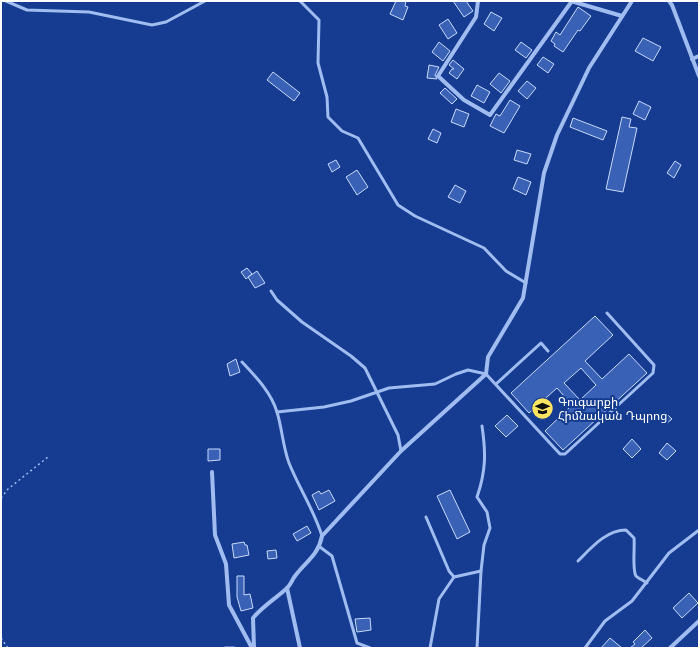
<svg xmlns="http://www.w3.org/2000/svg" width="700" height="649" font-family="Quicksand,'Noto Sans Armenian',sans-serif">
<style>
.building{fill:#3962b7;stroke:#c8d9fc;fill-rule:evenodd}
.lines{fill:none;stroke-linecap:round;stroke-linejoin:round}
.path{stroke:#a1bcf1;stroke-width:1.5;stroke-dasharray:2 3;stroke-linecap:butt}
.service{stroke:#a1bcf1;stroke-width:3}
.minor{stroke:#a1bcf1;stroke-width:4}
.labels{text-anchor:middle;stroke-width:4;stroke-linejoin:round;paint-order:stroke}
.poi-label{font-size:12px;fill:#fff;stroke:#153c90;text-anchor:start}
</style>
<rect width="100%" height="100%" fill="#153c90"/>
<!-- building -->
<g class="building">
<polygon points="396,1 406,1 405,6 408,7 403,20 390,14"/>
<polygon points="453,1 466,1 473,11 464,17"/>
<polygon points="578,7 591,16 580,31 578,30 563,52 554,46 555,44 551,41 556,32 560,35"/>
<polygon points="491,12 502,18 494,31 484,24"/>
<polygon points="448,19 457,33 448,39 439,25"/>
<polygon points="643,38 661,47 653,61 635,51"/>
<polygon points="439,42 450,51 443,61 432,52"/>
<polygon points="521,42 532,50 526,58 515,50"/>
<polygon points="543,57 554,64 548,73 537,65"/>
<polygon points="453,60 464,69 457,79 449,73 452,69 454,69 449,65"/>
<polygon points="429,65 439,67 435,75 437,79 427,78"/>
<polygon points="273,72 300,93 294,101 267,80"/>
<polygon points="499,73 510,81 501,93 490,84"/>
<polygon points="527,81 536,88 527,99 518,91"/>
<polygon points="477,85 490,92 484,103 471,96"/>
<polygon points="445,88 457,99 452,104 440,93"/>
<polygon points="510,100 520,106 504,133 490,126 496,114 500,116"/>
<polygon points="639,101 651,107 645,120 633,114"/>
<polygon points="456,109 469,114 464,127 451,122"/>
<polygon points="622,117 631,119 629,127 637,128 623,192 606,189"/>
<polygon points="573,118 607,131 603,140 570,127"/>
<polygon points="433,129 441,133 437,143 428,139"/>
<polygon points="517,150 531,154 527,164 514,160"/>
<polygon points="336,160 340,167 332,172 328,164"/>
<polygon points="675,161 681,165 674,178 667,173"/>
<polygon points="357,170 368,187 357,195 346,177"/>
<polygon points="518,177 531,182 526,195 513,189"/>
<polygon points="455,185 466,191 460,203 448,197"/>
<polygon points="247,268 252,274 246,279 241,272"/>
<polygon points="257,271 265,283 255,288 248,277"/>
<path d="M595,316L613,335L585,361L602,379L629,354L647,373L563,450L545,431L572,405L557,388L529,413L511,393ZM581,368L596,385L580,400L564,383Z"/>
<polygon points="236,359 240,372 230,376 227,364"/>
<polygon points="665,412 672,419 667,423 661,416"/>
<polygon points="507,415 518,426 506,437 495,426"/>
<polygon points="632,439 641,449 632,458 623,449"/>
<polygon points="667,443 676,451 667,460 659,453"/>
<polygon points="208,449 220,449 220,460 208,461"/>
<polygon points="329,490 335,501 319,510 312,495 319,491 321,494"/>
<polygon points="450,490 470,532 457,539 437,496"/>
<polygon points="307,526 311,533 297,541 293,534"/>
<polygon points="244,542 245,545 247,545 249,555 234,558 232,544"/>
<polygon points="276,550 277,558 268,559 267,551"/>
<polygon points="237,576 244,576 244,595 250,594 253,608 241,611 237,597"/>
<polygon points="689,593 698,603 682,618 673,608"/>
<polygon points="370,618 371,630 357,632 355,619"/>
<polygon points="645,630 652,638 641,648 630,648 635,644 633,642"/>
<polygon points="610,638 622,648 601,648"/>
</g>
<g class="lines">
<!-- path -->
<g class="path">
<polyline points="1,498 8,489 48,457"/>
<polyline points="1,638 8,648"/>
</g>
<!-- service -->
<g class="service">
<polyline points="6,1 27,10 89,12 152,25 166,22 205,1"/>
<polyline points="300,1 319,20 318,63 327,97 328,117 342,131 358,138 398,205 415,216 484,248 506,271 526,283"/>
<polyline points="271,291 277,300 302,322 351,356 365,368 398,435 401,451"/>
<path d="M242,362C256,377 271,392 277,412C282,428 283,447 289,463C299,488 314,510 322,536"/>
<polyline points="496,384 541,343 548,351"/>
<polyline points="277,412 324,407 351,401 389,388 435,384 456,374 468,370 486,374 560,454 565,454 653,373 654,365 607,313"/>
<polyline points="426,517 449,571 454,577"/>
<polyline points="320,547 332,556 357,643 370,648"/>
<path d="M578,561C591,548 606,530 626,530L634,538C635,547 632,570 636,576C638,578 644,581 647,583"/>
<path d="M481,571L484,545L490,528L487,512L477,497C486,471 486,453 482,426"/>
<polyline points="225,648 234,648"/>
<polyline points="430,648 439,599 454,577 481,571 477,648"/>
<polyline points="585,648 605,621 632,601 669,553 699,530"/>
</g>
<!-- minor -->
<g class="minor">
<polyline points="478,1 476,17 438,76 464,100 490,115 572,1"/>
<polyline points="571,1 622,16"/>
<polyline points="669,1 672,5 699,76"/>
<polyline points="692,59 699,56"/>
<polyline points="212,472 215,535 226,564 229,605 252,648"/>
<polyline points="287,588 300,648"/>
<path d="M254,648L253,618C263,606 275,599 286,589C290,586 292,580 295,576C306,561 318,556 322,536L401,451L486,374L488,357L523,298L544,173L557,135L589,68L632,1"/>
<polyline points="670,648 699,621"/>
</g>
</g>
<!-- icons -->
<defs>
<symbol id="school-disc" viewBox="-11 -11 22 22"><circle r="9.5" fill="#ffe461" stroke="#153c90"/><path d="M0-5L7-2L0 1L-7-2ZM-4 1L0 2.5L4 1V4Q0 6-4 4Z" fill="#111"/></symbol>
</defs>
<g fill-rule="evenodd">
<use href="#school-disc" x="530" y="396" width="25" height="25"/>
</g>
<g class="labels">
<!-- poi labels -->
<g class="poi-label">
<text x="558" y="406">Գուգարքի<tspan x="558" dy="14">Հիմնական Դպրոց</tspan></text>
</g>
</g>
<!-- border -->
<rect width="700" height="649" fill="none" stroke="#ffffff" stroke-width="4"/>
</svg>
